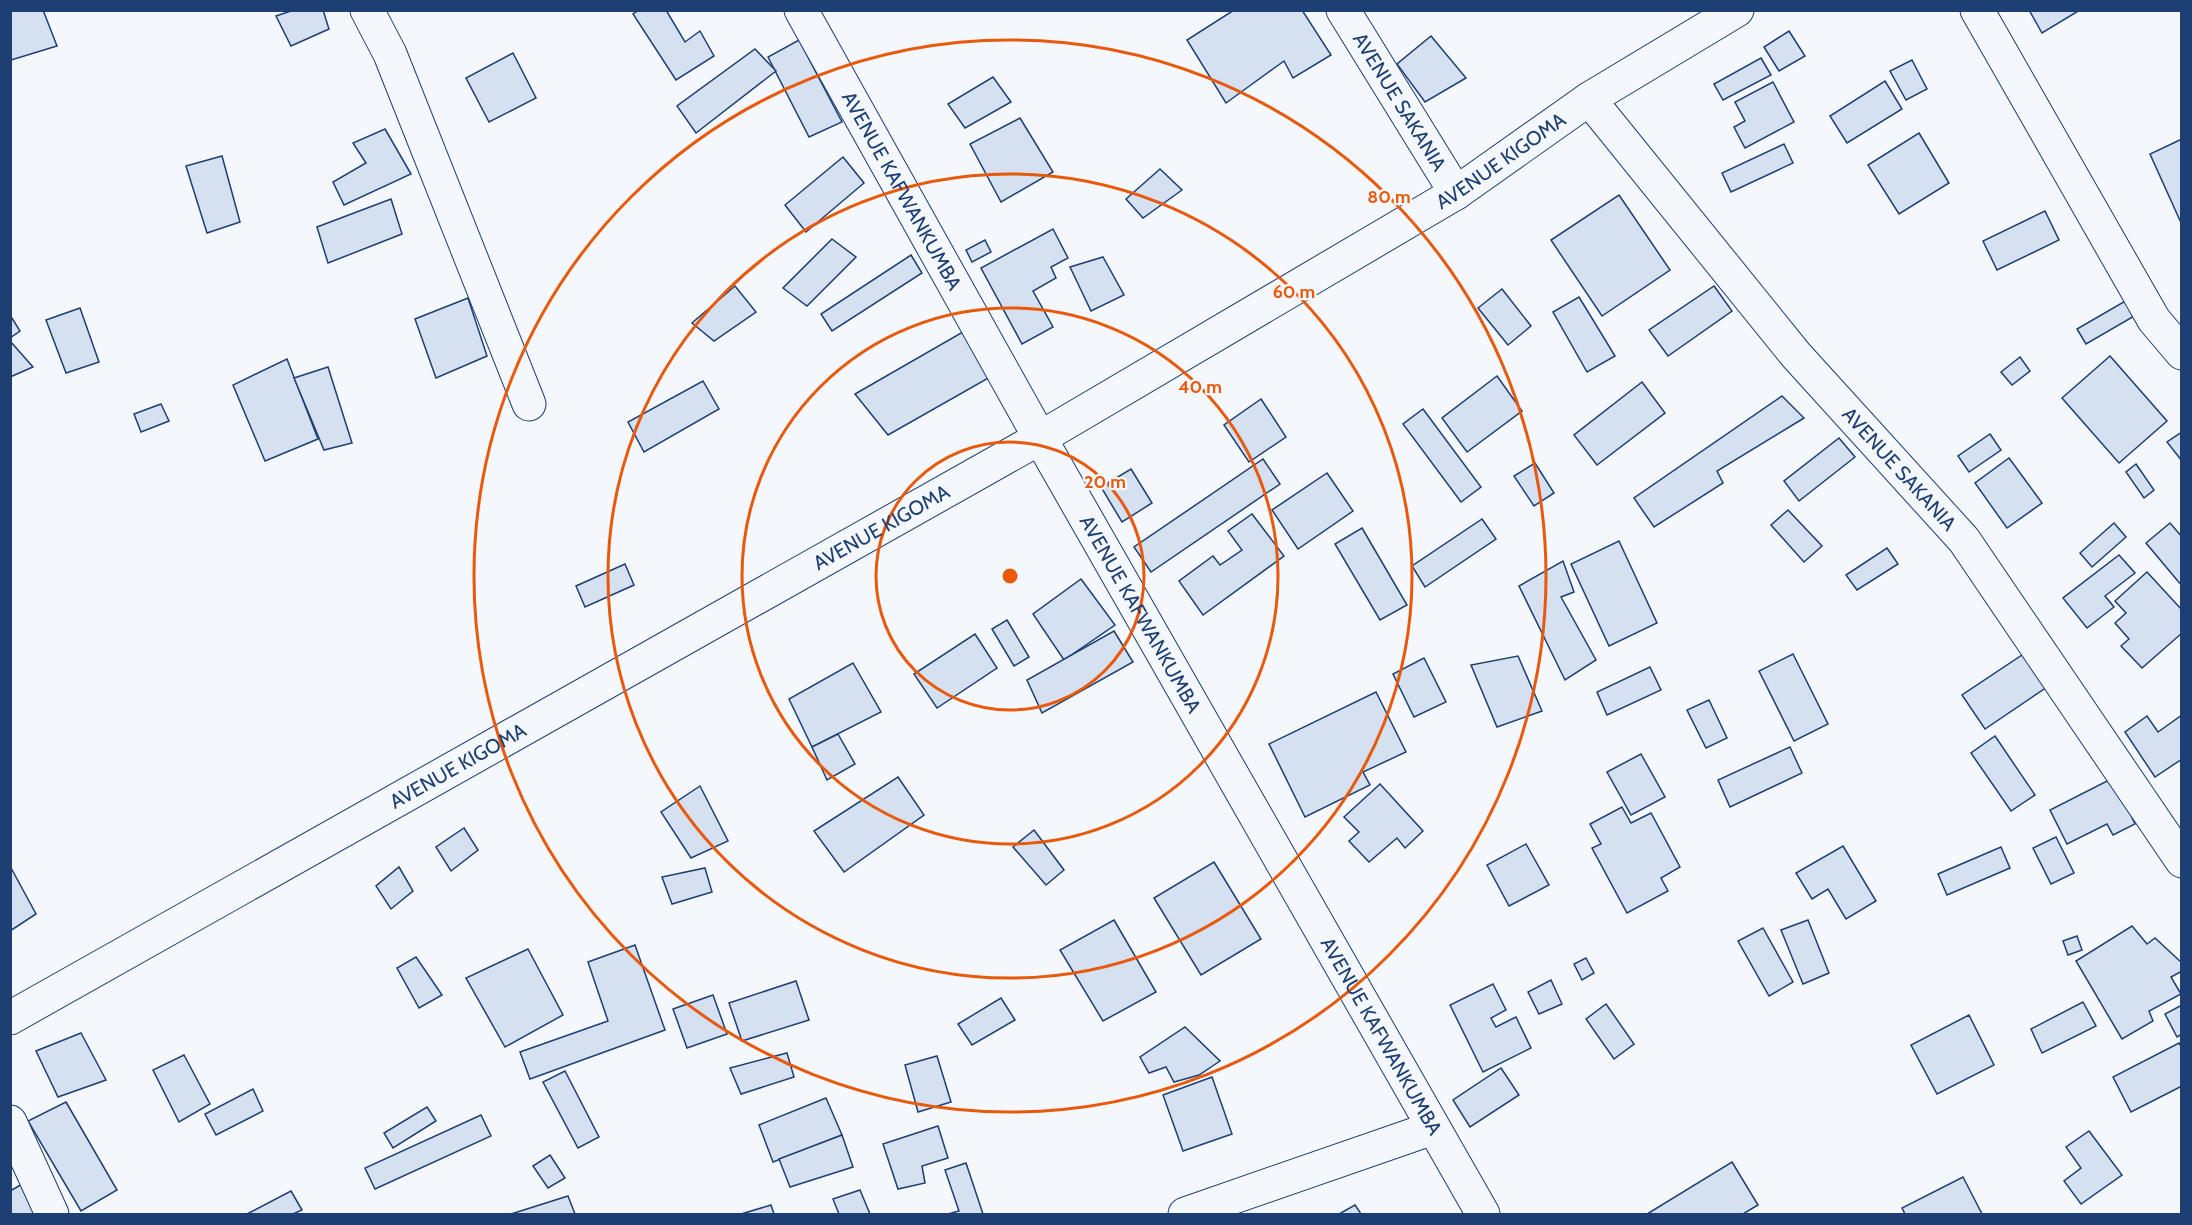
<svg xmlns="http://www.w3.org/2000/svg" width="2192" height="1225" font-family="Cabin,sans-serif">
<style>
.building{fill:#d5e0f0;stroke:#1d3f73;stroke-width:1.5}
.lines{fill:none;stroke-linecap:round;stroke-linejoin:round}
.street-casing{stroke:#1d3f73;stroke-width:35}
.street{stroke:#f4f7fb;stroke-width:33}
.ring{fill:none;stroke:#e8590c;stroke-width:3}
.labels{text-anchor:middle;stroke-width:4.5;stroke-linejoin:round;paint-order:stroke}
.street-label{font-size:20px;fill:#1d3f73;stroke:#f4f7fb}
.centre{fill:#e8590c;stroke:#f4f7fb;stroke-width:3}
.ring-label{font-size:18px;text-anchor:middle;font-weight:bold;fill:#e8590c;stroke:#f4f7fb;stroke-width:4.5;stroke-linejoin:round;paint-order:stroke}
</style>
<rect width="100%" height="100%" fill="#f4f7fb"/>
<!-- building -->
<g class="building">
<polygon points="10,10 43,10 57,46 11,60"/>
<polygon points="294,10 323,10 329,29 291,46 276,16"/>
<polygon points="639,10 666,10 685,42 700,31 714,56 676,80 633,14"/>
<polygon points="1234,10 1302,10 1331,55 1293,78 1284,61 1226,103 1187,40"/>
<polygon points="2029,10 2080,10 2042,33"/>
<polygon points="1789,31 1805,56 1779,71 1764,47"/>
<polygon points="1431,36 1466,78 1425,102 1397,64"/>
<polygon points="799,40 842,122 809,137 768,57"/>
<polygon points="755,49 776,71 696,133 677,106"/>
<polygon points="513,53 536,98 489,122 466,78"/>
<polygon points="1761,58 1771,75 1723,100 1714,84"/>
<polygon points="1912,60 1927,89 1906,100 1890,71"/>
<polygon points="993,77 1011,102 965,128 948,104"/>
<polygon points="1885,81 1902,109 1847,143 1830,116"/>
<polygon points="1773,82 1794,122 1745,148 1734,127 1745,121 1735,102"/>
<polygon points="1020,118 1053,172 1001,202 970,144"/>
<polygon points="385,129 411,174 344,205 333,182 366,163 353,143"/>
<polygon points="1919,133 1949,183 1899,214 1868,165"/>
<polygon points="2182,139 2182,225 2150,154"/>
<polygon points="1784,144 1793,163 1731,192 1722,173"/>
<polygon points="222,156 240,222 207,233 186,166"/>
<polygon points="843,157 864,183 806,232 785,205"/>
<polygon points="1160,169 1182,190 1143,218 1126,199"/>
<polygon points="1619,195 1670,270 1602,316 1551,240"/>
<polygon points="391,199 402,234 328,263 317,227"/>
<polygon points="2045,211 2059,240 1997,270 1983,241"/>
<polygon points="1053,229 1068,258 1051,267 1056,278 1033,291 1053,327 1022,344 981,268"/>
<polygon points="832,239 856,257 807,306 783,288"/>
<polygon points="985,240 991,252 972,262 966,250"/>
<polygon points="911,255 922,273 832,331 821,314"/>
<polygon points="1103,257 1124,295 1091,311 1070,267"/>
<polygon points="735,286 756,312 714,341 692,323"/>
<polygon points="1714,286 1732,311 1668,356 1649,330"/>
<polygon points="1502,289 1531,326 1508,345 1478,308"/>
<polygon points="1579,297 1615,356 1587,372 1553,312"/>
<polygon points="468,298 487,356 436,378 415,319"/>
<polygon points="2127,300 2136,315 2086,344 2077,329"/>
<polygon points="80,308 99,362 66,373 46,320"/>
<polygon points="10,315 20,331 10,338"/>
<polygon points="968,329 992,376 888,435 855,394"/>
<polygon points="10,341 33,367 10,377"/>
<polygon points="2110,356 2167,421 2119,463 2062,398"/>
<polygon points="2020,357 2030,371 2012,385 2001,372"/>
<polygon points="287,359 318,439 265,461 233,385"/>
<polygon points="328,367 352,443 324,450 294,378"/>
<polygon points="1497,376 1522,411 1467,452 1442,418"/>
<polygon points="703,381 719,409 644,452 628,422"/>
<polygon points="1642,382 1665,413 1597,465 1574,435"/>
<polygon points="1782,396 1804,418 1717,471 1723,483 1654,527 1634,498"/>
<polygon points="1261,399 1286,437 1249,462 1224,425"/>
<polygon points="161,404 169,421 141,432 134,414"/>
<polygon points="1423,409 1481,487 1461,502 1403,424"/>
<polygon points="2182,432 2182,461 2167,442"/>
<polygon points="1990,434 2001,450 1969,472 1958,456"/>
<polygon points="1839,438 1855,457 1799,501 1784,481"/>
<polygon points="2009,458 2042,503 2007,528 1975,483"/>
<polygon points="1263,459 1280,484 1151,572 1134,547"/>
<polygon points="1535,463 1554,493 1534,506 1514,476"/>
<polygon points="2136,464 2154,490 2144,498 2126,472"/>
<polygon points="1131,469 1152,503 1122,522 1101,487"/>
<polygon points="1327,473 1353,511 1298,549 1272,510"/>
<polygon points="1788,510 1822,546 1804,562 1771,525"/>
<polygon points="1252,514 1284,556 1203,615 1179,581 1213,556 1220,565 1242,550 1228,531"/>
<polygon points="1482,519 1496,539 1425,587 1412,566"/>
<polygon points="2114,523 2126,537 2092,567 2080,553"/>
<polygon points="2170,523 2182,537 2182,586 2146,543"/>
<polygon points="1362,528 1407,605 1380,620 1335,544"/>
<polygon points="1619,541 1657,623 1609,646 1571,564"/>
<polygon points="1887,548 1898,564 1857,590 1846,575"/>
<polygon points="2119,555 2135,573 2105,596 2114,607 2087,628 2063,598"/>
<polygon points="1563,561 1574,592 1561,597 1596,660 1565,680 1519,586"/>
<polygon points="625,564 634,585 585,607 576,586"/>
<polygon points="2147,572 2182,610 2182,633 2142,668 2121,646 2129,639 2115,623 2126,613 2115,601"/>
<polygon points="1081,579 1115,625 1064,660 1033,614"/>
<polygon points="1007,620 1029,657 1014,666 992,629"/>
<polygon points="1114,631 1133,662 1042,713 1027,680"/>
<polygon points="975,634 997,668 937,708 914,674"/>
<polygon points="2025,653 2047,687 1985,729 1962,695"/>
<polygon points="1793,654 1828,724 1794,741 1759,671"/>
<polygon points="1518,656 1542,711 1497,727 1471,665"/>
<polygon points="1424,658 1446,702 1414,717 1393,674"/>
<polygon points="853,663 881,712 812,747 789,699"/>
<polygon points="1650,667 1661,690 1607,715 1597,692"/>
<polygon points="1376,692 1406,752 1363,772 1370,785 1305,817 1269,744"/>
<polygon points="1709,700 1727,738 1706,748 1687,710"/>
<polygon points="2182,715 2182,759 2155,777 2125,732 2147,716 2158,732"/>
<polygon points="838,734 855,764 827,780 812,747"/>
<polygon points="1995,736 2035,795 2011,811 1971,753"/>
<polygon points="1790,747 1802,773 1730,807 1718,780"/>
<polygon points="1641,754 1665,797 1631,815 1607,772"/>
<polygon points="898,777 924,815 844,872 814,831"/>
<polygon points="2113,778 2135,824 2113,835 2107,824 2067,844 2050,810"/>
<polygon points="1380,784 1423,831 1405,848 1397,838 1369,862 1349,841 1359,832 1344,817"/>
<polygon points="700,786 728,841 691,858 661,812"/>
<polygon points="1622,807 1631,823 1651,813 1680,867 1661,878 1668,891 1627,913 1592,848 1601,844 1590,824"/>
<polygon points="464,828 478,850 451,871 436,847"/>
<polygon points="1034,830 1064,870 1046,885 1013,847"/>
<polygon points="2056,837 2074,873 2051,884 2033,848"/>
<polygon points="1526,844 1549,885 1509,906 1487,865"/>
<polygon points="1843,846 1876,901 1846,919 1828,889 1812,899 1796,873"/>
<polygon points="2001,847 2010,868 1947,895 1938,874"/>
<polygon points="1214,862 1261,939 1201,975 1154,898"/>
<polygon points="10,866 36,914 10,931"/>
<polygon points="399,867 413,891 391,909 376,886"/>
<polygon points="705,868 712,892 672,904 662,877"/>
<polygon points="1114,920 1156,992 1103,1021 1060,950"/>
<polygon points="1808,920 1829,973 1803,984 1781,930"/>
<polygon points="2132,926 2147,944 2155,938 2182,963 2182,971 2171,977 2181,994 2149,1011 2153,1021 2122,1039 2076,961"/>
<polygon points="1763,928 1793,982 1769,996 1738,941"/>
<polygon points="2077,936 2082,950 2068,955 2063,941"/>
<polygon points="635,945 665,1030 530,1079 520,1052 608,1021 588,962"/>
<polygon points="528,949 563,1015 505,1047 466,978"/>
<polygon points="416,957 442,995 419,1008 397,968"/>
<polygon points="1586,958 1594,973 1582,980 1574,964"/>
<polygon points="1551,980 1562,1004 1539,1014 1528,992"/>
<polygon points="796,981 809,1020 742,1041 729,1003"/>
<polygon points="1493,984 1506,1010 1491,1018 1496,1027 1516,1017 1531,1048 1483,1072 1450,1005"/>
<polygon points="713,995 727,1034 687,1048 673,1009"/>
<polygon points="1001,998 1015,1020 972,1045 958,1024"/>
<polygon points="2083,1002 2096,1026 2042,1053 2031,1029"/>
<polygon points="1606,1004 1634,1044 1614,1059 1586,1019"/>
<polygon points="2182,1005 2182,1034 2177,1037 2165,1014"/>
<polygon points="1969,1015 1994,1065 1937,1094 1911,1045"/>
<polygon points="1185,1027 1220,1061 1199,1075 1174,1082 1166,1067 1149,1073 1140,1057"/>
<polygon points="81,1033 106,1080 58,1097 36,1051"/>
<polygon points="2179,1043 2182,1048 2182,1086 2131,1112 2113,1077"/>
<polygon points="787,1053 794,1077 741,1094 730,1068"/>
<polygon points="184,1055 210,1104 179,1122 153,1070"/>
<polygon points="937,1056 951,1102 918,1112 905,1065"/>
<polygon points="1501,1068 1519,1095 1470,1127 1453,1100"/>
<polygon points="565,1071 599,1137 578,1148 543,1082"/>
<polygon points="1212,1077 1232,1134 1183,1151 1163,1095"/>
<polygon points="253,1089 263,1111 216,1135 205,1114"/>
<polygon points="826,1098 842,1135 773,1162 759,1125"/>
<polygon points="66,1102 117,1190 81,1211 28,1121"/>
<polygon points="427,1107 436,1121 393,1148 384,1133"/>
<polygon points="481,1115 491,1136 375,1189 365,1168"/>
<polygon points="938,1126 948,1158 922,1166 925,1183 898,1189 883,1144"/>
<polygon points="2089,1131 2122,1175 2081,1204 2064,1181 2081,1168 2066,1147"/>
<polygon points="842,1135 853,1167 790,1187 779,1159"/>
<polygon points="550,1155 565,1178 548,1188 533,1166"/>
<polygon points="1732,1162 1758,1205 1743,1214 1647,1214"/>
<polygon points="966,1163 983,1214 948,1214 959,1211 945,1170"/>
<polygon points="1963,1177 1982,1214 1905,1214 1902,1208"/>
<polygon points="24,1183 42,1214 10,1214 10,1191"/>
<polygon points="860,1190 870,1214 839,1214 833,1199"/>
<polygon points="291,1191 302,1210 293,1214 247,1214"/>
<polygon points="568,1196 575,1214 511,1214"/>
<polygon points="771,1205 774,1214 741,1214"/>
<polygon points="1355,1205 1361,1214 1339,1214"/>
</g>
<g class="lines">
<defs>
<g id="street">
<polyline points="367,10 390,54 529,404"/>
<path id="s1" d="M801,10L1040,438L1483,1214"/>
<path id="s2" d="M1343,10L1456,193"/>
<polyline points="1977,10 2154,320 2182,353"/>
<path id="s3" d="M1589,99L1796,355L1964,540L2182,861"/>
<path id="s4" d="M10,1018L1040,438L1456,193L1589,99L1737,10"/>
<polyline points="10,1122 52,1214"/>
<polyline points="1185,1214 1433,1128"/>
</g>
</defs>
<!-- street casing -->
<use href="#street" class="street-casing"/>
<!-- street -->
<use href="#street" class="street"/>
</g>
<!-- distance rings -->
<g class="ring">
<circle cx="1010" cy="576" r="134"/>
<circle cx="1010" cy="576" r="268"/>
<circle cx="1010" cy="576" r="402"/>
<circle cx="1010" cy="576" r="536"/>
</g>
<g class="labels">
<!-- street labels -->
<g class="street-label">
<text dy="7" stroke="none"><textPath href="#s2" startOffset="108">AVENUE SAKANIA</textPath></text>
<text dy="7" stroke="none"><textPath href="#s4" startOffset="1720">AVENUE KIGOMA</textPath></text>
<text dy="7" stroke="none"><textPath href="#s1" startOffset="207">AVENUE KAFWANKUMBA</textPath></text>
<text dy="7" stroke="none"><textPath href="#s3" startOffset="483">AVENUE SAKANIA</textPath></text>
<text dy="7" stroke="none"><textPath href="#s4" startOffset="1000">AVENUE KIGOMA</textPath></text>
<text dy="7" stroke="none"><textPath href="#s1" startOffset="693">AVENUE KAFWANKUMBA</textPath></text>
<text dy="7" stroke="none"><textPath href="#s4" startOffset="514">AVENUE KIGOMA</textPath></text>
<text dy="7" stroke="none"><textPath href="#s1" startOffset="1179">AVENUE KAFWANKUMBA</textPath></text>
</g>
</g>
<circle cx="1010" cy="576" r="9" class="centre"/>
<g class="ring-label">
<text x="1389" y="203">80 m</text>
<text x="1294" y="298">60 m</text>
<text x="1200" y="393">40 m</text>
<text x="1105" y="488">20 m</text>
</g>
<!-- border -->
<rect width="2192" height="1225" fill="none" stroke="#1d3f73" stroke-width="24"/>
</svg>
